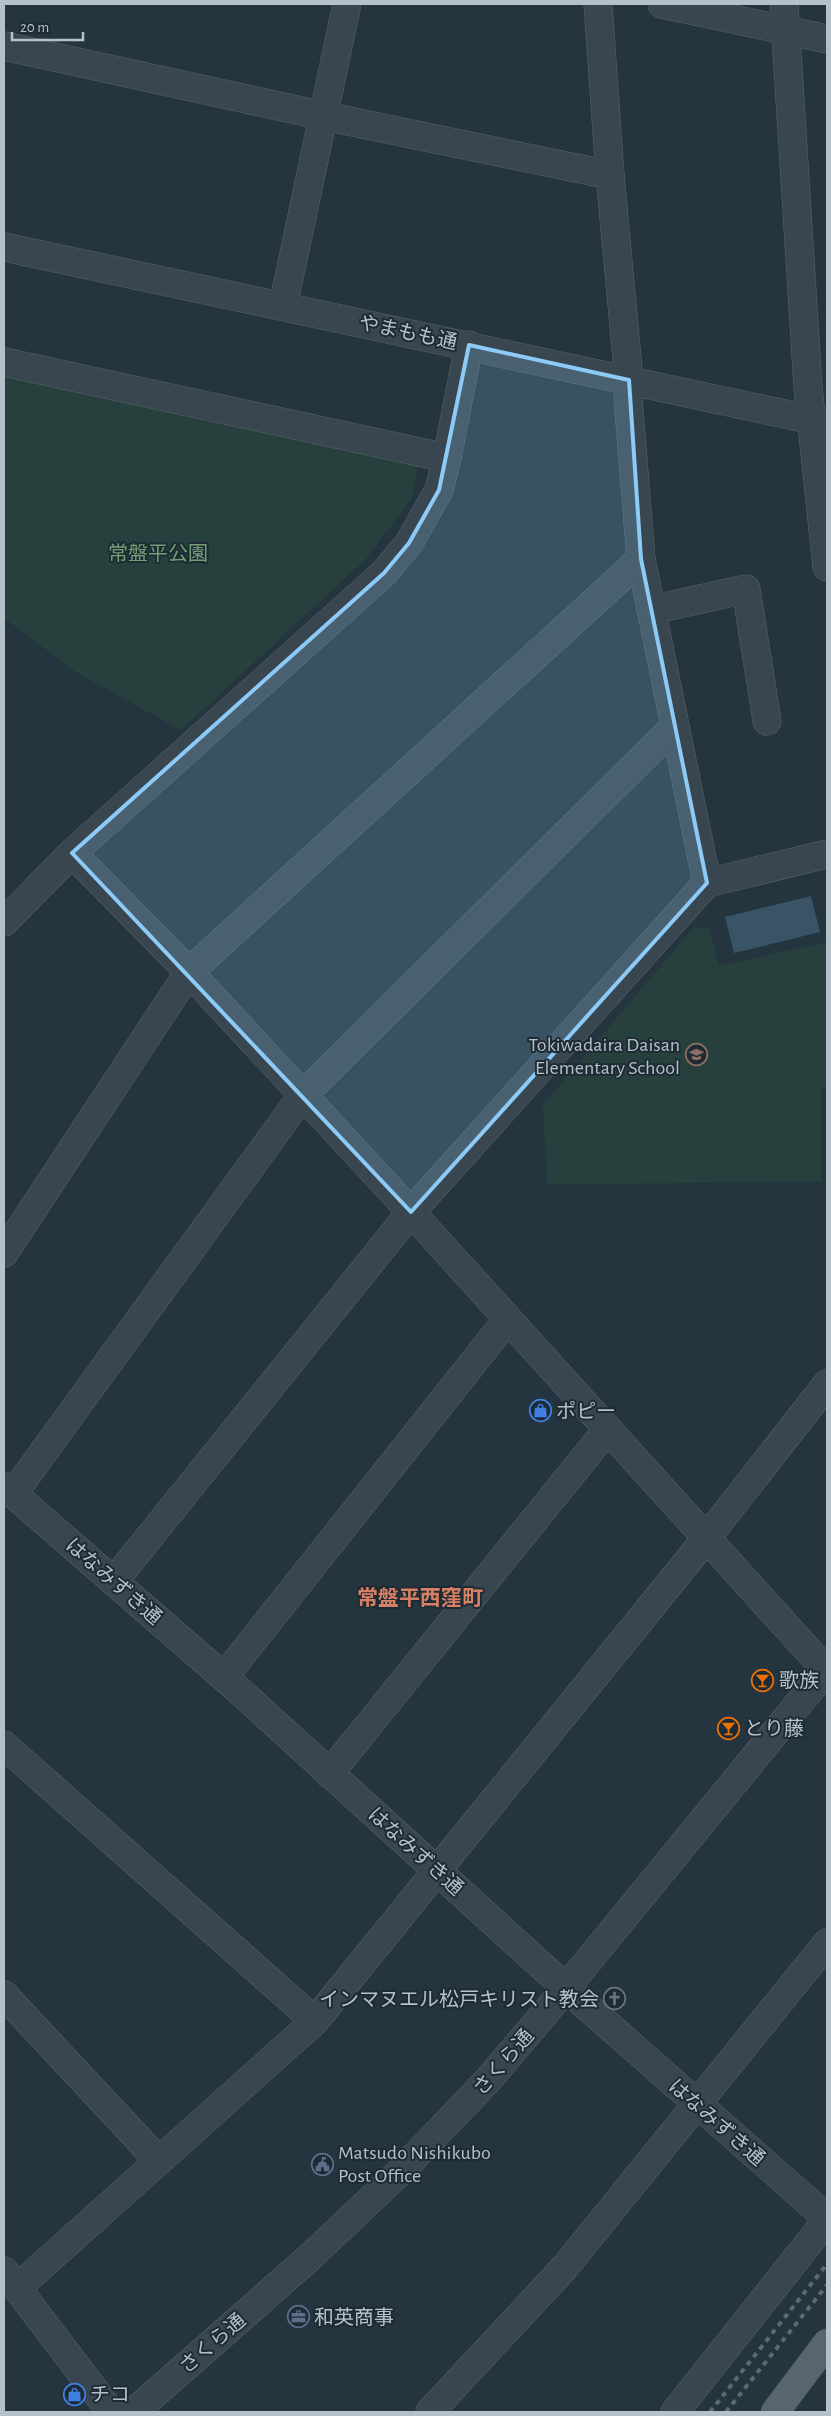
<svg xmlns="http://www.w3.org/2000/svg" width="831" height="2416" font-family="'Alegreya Sans','Noto Sans JP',sans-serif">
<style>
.green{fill:#27403e}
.water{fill:#395466}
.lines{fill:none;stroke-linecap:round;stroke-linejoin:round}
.minor-casing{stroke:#57646c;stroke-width:29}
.tertiary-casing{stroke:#57646c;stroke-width:29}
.primary-casing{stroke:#45525b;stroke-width:29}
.minor{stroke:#39464f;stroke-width:28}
.tertiary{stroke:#39464f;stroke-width:28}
.primary{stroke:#57656f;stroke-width:28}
.rail{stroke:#5b6b76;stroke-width:4;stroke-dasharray:5 5;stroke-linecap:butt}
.marked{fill:#8ccaf7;fill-opacity:0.2;stroke:#8ccaf7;stroke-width:4;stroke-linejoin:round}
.labels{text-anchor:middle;stroke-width:4;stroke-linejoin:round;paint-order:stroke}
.street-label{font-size:20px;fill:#b5c1c9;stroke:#1e2b34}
.park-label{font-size:20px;fill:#739f75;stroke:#1e2b34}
.poi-label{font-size:20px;fill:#b5c1c9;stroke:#1e2b34;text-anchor:start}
.neighbourhood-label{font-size:21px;font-weight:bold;fill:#d58065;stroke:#1e2b34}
</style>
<rect width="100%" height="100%" fill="#25353f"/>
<!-- green -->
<g class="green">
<polygon points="4,371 418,463 412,498 365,560 181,730 76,672 4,618"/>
<polygon points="694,927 709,928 719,966 827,942 827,1088 821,1089 821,1182 547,1184 543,1105"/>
</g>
<!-- water -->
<polygon class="water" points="811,896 820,932 734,953 725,917"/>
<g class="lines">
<defs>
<g id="minor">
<polyline points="598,4 610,175 629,380 628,398 641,559 707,883"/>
<polyline points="662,4 827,39"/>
<polyline points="4,46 324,116 610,175"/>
<polyline points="283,306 347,4"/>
<polyline points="4,362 447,458"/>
<polyline points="651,610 746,589 767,721"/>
<polyline points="72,853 189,972 411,1212 826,1670"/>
<polyline points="4,922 72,853 384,573 409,543 439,490 447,458 469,345"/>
<polyline points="4,1253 189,972 641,559"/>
<polyline points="13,1494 302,1096 675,726"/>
<polyline points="114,1581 411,1212 707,883 827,854"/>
<polyline points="224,1677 507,1320"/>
<polyline points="4,1745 315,2021"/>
<polyline points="329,1774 607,1430"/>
<polyline points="566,1988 827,2218"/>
<polyline points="4,1995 159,2161"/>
<polyline points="4,2271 111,2412"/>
<polyline points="17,2288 315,2021 705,1540 827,1384"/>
<polyline points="430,2412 565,2267 827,1943"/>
<polyline points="675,2412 827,2220"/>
</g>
<g id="tertiary">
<polyline points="784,4 808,387 827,567"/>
<polyline points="4,247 827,423"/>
<polyline points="4,1486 234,1686 566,1988"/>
<polyline points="134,2412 310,2257 402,2170 489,2079 566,1988 827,1669"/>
</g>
<polyline id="primary" points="775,2412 827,2343"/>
</defs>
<!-- minor casing -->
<use href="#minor" class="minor-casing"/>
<!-- tertiary casing -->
<use href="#tertiary" class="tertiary-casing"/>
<!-- primary casing -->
<use href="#primary" class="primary-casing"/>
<!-- minor -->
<use href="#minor" class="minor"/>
<!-- tertiary -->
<use href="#tertiary" class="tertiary"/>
<!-- primary -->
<use href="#primary" class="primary"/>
<!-- rail -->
<g class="rail">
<polyline points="710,2412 827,2264"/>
<polyline points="726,2412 827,2285"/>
</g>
</g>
<!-- marked area -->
<path class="marked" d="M469,345L629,380L641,559L707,883L411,1212L72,853L384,573L409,543L439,490Z"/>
<!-- icons -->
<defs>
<symbol id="school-ring" viewBox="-11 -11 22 22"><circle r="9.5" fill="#1e2b34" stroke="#8d6e63" stroke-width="1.5"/><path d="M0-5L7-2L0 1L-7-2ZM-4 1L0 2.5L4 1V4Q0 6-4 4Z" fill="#8d6e63"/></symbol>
<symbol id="shop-ring" viewBox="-11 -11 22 22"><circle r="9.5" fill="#1e2b34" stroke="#3f7fe0" stroke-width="1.5"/><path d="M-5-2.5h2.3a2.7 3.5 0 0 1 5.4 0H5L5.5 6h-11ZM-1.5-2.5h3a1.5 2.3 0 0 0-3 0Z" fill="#3f7fe0"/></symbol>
<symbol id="bar-ring" viewBox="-11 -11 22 22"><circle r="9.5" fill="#1e2b34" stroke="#e8710a" stroke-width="1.5"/><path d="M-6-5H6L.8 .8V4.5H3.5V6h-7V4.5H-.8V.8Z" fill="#e8710a"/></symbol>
<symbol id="church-ring" viewBox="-11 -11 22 22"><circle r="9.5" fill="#1e2b34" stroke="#6b7280" stroke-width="1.5"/><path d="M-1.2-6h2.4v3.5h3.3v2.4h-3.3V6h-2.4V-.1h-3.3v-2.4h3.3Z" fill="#6b7280"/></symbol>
<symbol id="civic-ring" viewBox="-11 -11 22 22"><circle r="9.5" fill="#1e2b34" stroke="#5c6f8a" stroke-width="1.5"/><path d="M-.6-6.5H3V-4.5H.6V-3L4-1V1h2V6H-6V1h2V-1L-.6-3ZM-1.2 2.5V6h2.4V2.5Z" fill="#5c6f8a"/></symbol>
<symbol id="office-ring" viewBox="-11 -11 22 22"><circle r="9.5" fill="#1e2b34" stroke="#5c6f8a" stroke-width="1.5"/><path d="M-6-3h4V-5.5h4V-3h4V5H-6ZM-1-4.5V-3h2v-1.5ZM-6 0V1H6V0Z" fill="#5c6f8a"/></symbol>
</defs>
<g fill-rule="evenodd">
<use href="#school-ring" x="684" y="1042" width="25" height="25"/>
<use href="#shop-ring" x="528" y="1398" width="25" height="25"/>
<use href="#bar-ring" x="750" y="1668" width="25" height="25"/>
<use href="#bar-ring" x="716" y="1716" width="25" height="25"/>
<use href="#church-ring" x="602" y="1986" width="25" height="25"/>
<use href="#civic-ring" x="310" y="2152" width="25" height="25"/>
<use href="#office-ring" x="286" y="2304" width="25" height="25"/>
<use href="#shop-ring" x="62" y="2382" width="25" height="25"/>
</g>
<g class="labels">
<!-- street labels -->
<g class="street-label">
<text transform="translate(408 332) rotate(12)" y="7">やまもも通</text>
<text transform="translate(114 1581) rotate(41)" y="7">はなみずき通</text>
<text transform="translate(416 1851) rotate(42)" y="7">はなみずき通</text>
<text transform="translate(503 2062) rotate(-49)" y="7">さくら通</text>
<text transform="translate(717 2122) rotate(41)" y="7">はなみずき通</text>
<text transform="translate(212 2343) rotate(-41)" y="7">さくら通</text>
</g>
<!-- park labels -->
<g class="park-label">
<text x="158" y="560">常盤平公園</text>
</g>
<!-- poi labels -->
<g class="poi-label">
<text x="680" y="1051" text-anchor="end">Tokiwadaira Daisan<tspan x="680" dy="23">Elementary School</tspan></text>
<text x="556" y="1418">ポピー</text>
<text x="779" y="1687">歌族</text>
<text x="744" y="1735">とり藤</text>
<text x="599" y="2006" text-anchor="end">インマヌエル松戸キリスト教会</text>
<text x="338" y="2159">Matsudo Nishikubo<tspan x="338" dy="23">Post Office</tspan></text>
<text x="314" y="2324">和英商事</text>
<text x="90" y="2401">チコ</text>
</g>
<!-- neighbourhood labels -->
<g class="neighbourhood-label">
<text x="420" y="1605">常盤平西窪町</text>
</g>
</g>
<!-- border -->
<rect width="831" height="2416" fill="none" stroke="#b5c1c9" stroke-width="10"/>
<!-- scale -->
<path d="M12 32v8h71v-8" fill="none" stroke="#b5c1c9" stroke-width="2.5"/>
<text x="20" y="32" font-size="15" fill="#b5c1c9" stroke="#1e2b34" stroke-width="4" paint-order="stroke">20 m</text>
</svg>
